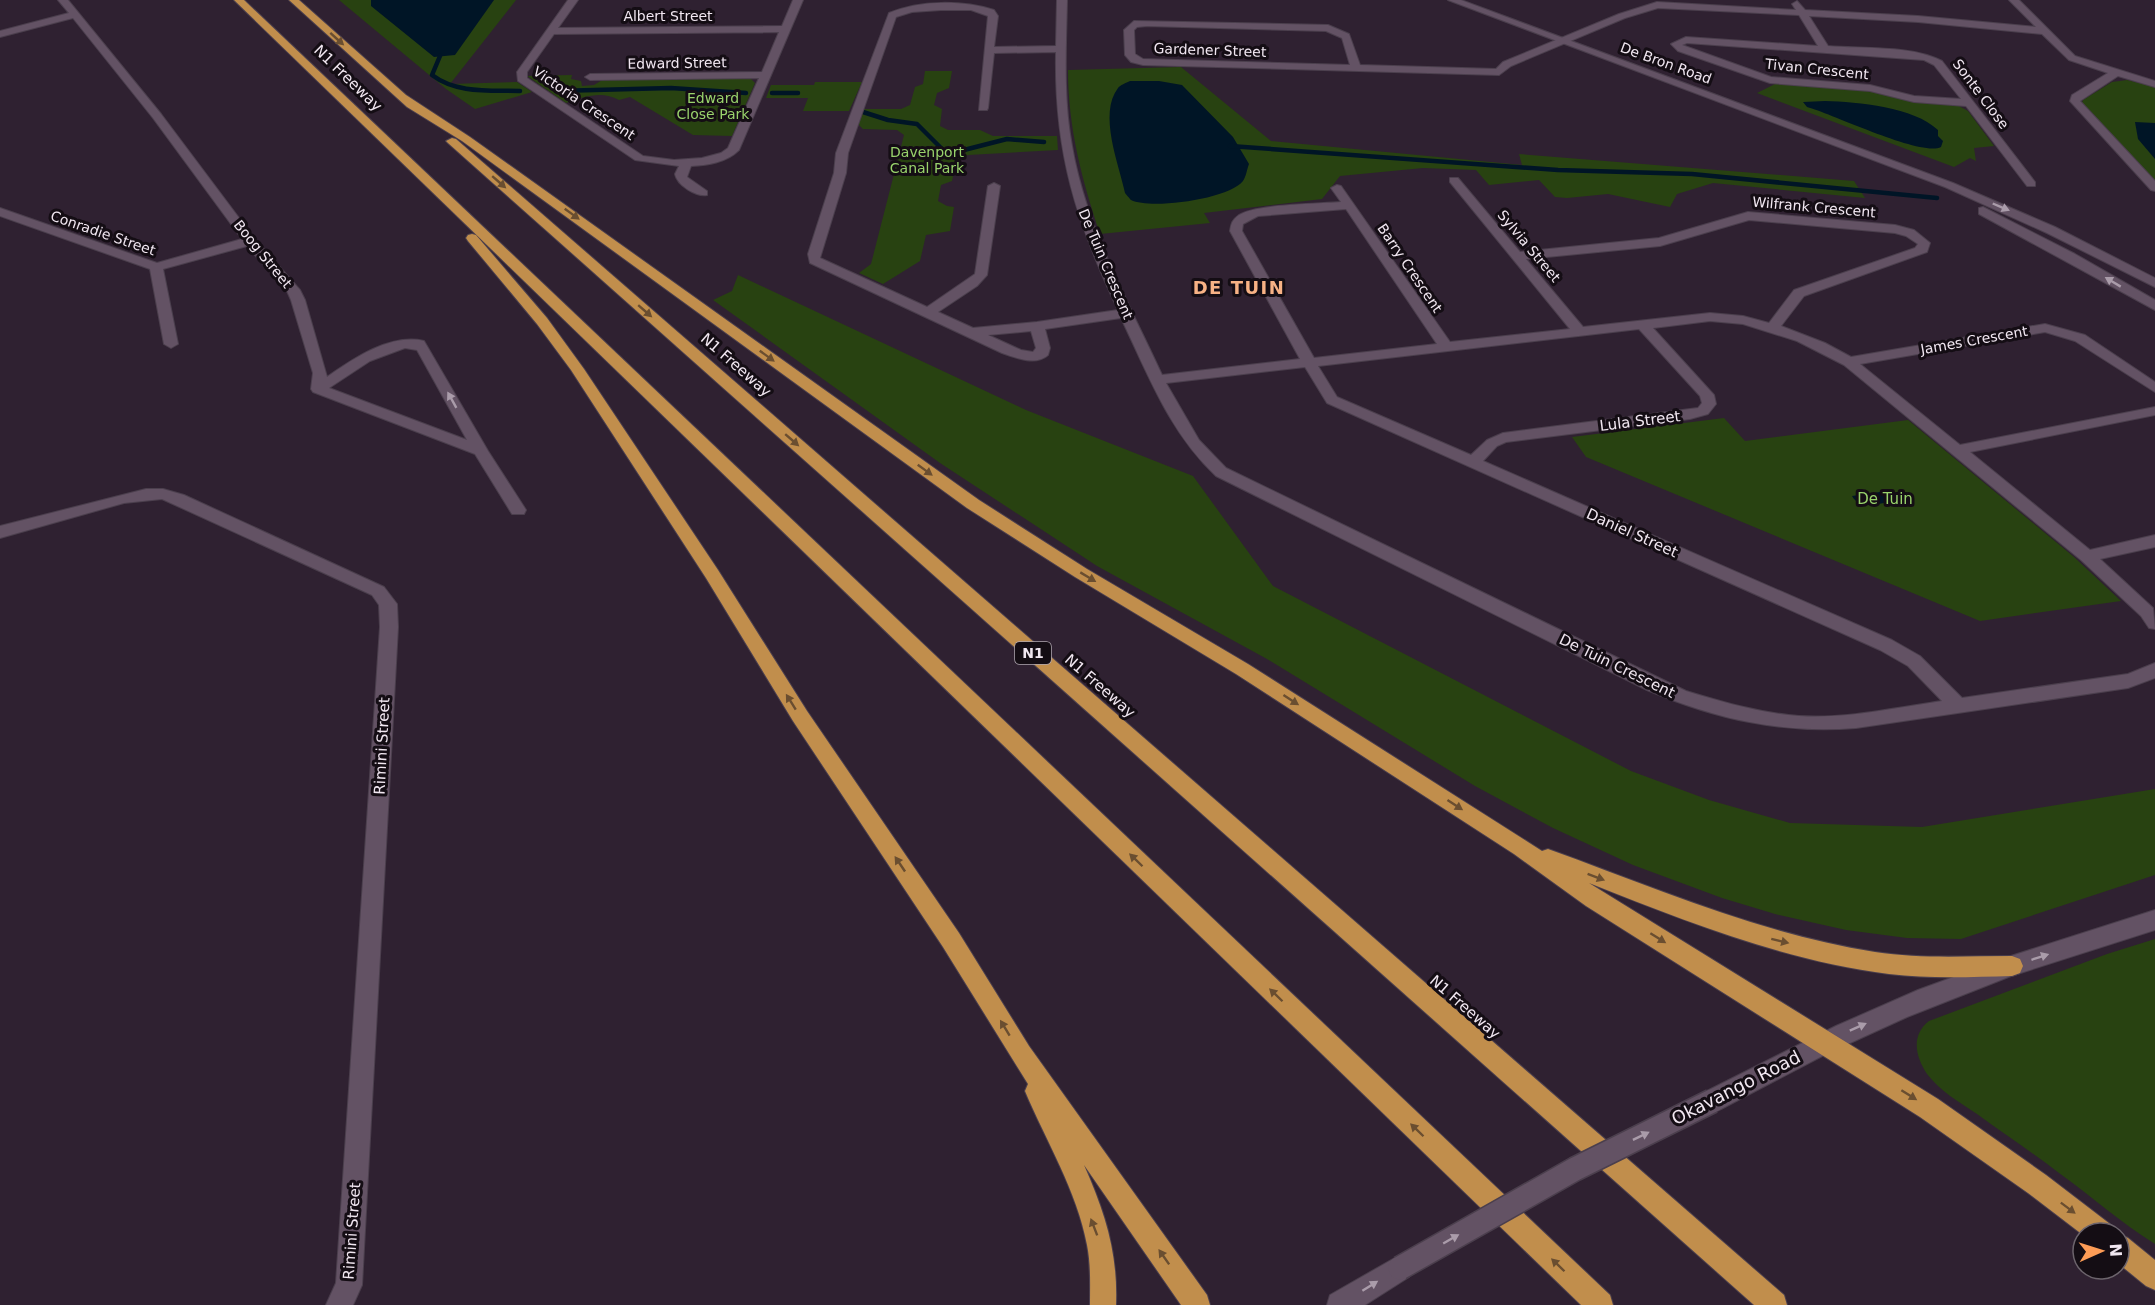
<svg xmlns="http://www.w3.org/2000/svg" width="2155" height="1305" font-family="'DejaVu Sans',sans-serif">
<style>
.green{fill:#284211}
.water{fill:#001526}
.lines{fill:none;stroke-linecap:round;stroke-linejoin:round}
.stream{stroke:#001526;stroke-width:4.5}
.minor-casing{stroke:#4b3f4d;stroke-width:2}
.tertiary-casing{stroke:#4b3f4d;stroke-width:2}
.secondary-casing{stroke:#4b3f4d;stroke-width:2}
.motorway-casing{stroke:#4b3f4d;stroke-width:2}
.minor{fill:#635264;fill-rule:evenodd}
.tertiary{fill:#635264;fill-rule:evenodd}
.secondary{fill:#635264;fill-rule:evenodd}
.motorway{fill:#c18e4c;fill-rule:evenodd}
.secondary-bridge-casing{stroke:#4b3f4d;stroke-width:26;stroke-linecap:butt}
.secondary-bridge{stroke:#635264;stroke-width:23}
.oneway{fill:#6a4e30}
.oneway2{fill:#aa9caa}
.labels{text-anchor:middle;stroke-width:6;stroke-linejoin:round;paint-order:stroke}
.far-street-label{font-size:14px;fill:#f1e7f1;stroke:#140d14}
.far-park-label{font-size:14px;fill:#99d36c;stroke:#140d14}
.shield{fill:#140d14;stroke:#afa6af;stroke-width:1.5}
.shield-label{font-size:14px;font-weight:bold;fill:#f1e7f1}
.street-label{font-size:15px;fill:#f1e7f1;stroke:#140d14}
.park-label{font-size:15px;fill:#99d36c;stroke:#140d14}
.far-district-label{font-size:18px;font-weight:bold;letter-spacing:1.5px;fill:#f7b285;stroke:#140d14}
.near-street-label{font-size:18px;fill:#f1e7f1;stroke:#140d14}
</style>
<rect width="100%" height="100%" fill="#2f2131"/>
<!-- green -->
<g class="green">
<polygon points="339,0 516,0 450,84 517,82 532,92 475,109 446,89"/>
<path d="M1181,67L1271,141L1522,165L1519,154L1854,181L1865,198L1713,183L1677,194L1670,207L1608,194L1567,198L1555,197L1539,180L1489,185L1476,170L1423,168L1340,176L1322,199L1204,213L1210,223L1100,234C1082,180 1068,128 1068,70Z"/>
<polygon points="925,71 952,71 949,88 937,93 934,105 942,109 940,126 948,130 980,130 993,136 1057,136 1058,150 968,155 956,161 952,181 941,185 938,201 947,206 954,207 950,231 926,235 920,261 883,284 859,273 871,264 904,135 897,130 863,129 857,123 863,109 901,109 910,105 915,87 923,84"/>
<path d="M572,75L571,79L581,81L582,86L594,85L604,79L742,78L751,79L755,83L732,136L693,135L630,97L619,100C601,90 584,97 566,103L527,76Z"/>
<polygon points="2127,80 2155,87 2155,182 2082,103 2083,100 2112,82"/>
<polygon points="815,82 862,82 849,111 803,111 808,98 766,98 771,85 814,85"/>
<polygon points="1777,83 1866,90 1909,101 1957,105 1968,111 1994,146 1974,148 1976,161 1970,158 1954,167 1757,93"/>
<polygon points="738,275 1026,410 1193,476 1273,586 1631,771 1709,800 1790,823 1922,827 2155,789 2155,875 1961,939 1907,938 1846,930 1775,914 1722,898 1633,865 1553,828 1475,786 1267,659 1097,566 940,463 713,300 732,291"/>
<polygon points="1724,418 1745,441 1908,420 2074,557 2121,601 1980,621 1586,457 1572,437"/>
<path d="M2155,939V1244C2121,1223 2091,1196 2059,1173C2032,1152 2004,1134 1977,1114C1959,1102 1940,1091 1927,1074C1915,1056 1911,1035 1929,1021L2107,954Z"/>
</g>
<!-- water -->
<g class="water">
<polygon points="371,0 494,0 455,55 434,57 371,6"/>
<path d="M1130,81H1159L1182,85L1233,137L1249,164C1247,169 1246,177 1243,181C1229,199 1151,210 1131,200C1130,199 1125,193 1125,193C1119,164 1098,114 1118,88C1120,85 1126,83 1130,81Z"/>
<path d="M1825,101C1858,102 1914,107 1938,130V136L1943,141L1941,147C1921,157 1833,114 1807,107L1803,102Z"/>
<polygon points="2135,122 2155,123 2155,159 2138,139"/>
<path d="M1880,492L1890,499L1889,502C1875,504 1860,510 1852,496Z"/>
</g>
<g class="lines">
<!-- stream -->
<g class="stream">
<path d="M440,56L432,75C457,94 490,90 520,91"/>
<polyline points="556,91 671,88 746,93"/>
<polyline points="772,93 798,93"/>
<polyline points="863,112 888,120 917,124 944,151 960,151 1007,139 1044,142"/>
<polyline points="1230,146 1558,170 1692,174 1937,198"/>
</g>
<defs>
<g id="minor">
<path d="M58,0H68L161,114L254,238L300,290L305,300L327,377C353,359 390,333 424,341L488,451L526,510L524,514H512L475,454L313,392L311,389L313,373L291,300L287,291L247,246L163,269L178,344L171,348L164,344L150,269L0,216V208L157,263L242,239L153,118L73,18L0,37V31L69,13ZM405,348L417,350L467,440L329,388L370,361Z"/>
<path d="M568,0H578L558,28L782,26L793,0H803L739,150C726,163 707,165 691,166L687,177L707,191V195C696,197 677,185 675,174L679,166L635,160L518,81L517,72ZM779,32L762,72L590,74L585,77L590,80L759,78L728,148L721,153L702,158L674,160L643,156L527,78V72L554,34Z"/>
<path d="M1057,0H1067C1066,49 1063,98 1072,146C1086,228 1128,301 1162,375L1300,359L1230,231C1231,224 1232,220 1239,215C1256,204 1318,204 1341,202L1331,188L1337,185L1341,186L1450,342L1570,329L1450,182V178H1458L1520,252L1659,238L1748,212L1895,225L1914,230L1930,243L1927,252L1804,296L1781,326L1825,343L1851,357L2045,324L2085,335L2155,382V392L2075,341L2045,332L1860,364L1960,445L2155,407V415L1970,452L2090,550L2155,535V547L2100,559L2153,608L2155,629L2149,628L2141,616L2081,560L1844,365L1797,341L1743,324L1710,321L1653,328L1714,395L1716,404L1708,414L1690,419L1506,442L1497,446L1483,461L1892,640L1920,656L1962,698L2128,674L2155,663V678L2128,688L1856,728C1781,734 1716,719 1647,690L1216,476C1169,432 1148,374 1121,318L1045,329L1050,348L1048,355C1036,366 1016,358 1002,353L810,263L808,254L834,173L836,153L889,13C920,0 962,0 994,10L998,16L994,47L1056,46ZM941,10H971L988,16L979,110H987L988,108L994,53L1056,52C1054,152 1076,221 1118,310L1037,322L973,328L938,312L977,286L987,275L1000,186L994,183L988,186L975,274L927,307L820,258L846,173L848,153L896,17L912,12ZM1346,209L1437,344L1314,358L1242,231L1243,224L1258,216ZM1749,220L1895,233L1906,236L1918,244L1915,248L1794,290L1769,323L1743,316L1710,313L1583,327L1526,259L1660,246ZM1639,329L1700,396L1702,403L1698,408L1503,433L1487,440L1471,455L1337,397L1318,366ZM1031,331L1036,348L1033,352L1021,350L988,335ZM1305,367L1327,403L1880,650L1908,666L1942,701C1895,708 1846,719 1799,716C1760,713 1722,702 1686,691L1226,468L1199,440L1166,383Z"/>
<path d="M2009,0H2019L2075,56L2155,81V87L2118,76L2080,101L2155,181V191L2151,190L2070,101L2072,95L2108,73L2069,60L2042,34L1918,22L1809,16L1828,46C1862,49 1912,45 1942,61L2035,182V186H2027L1966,106L1914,102L1870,91L1770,83L1678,51L1671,44L1686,37L1818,46L1799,15L1658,8L1625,18L1511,66L1499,75L1143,65L1131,62L1125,55L1124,30L1134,21L1328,25L1349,34L1360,65L1496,69L1503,62L1619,14L1657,2L1796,10L1792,4L1797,1L1805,10L1918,16L2036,27ZM1147,26L1326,31L1342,38L1350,65L1143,59L1135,54L1134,30L1137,27ZM1687,43L1924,60L1934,65L1961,99L1914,96L1870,85L1771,77L1682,45Z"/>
<polygon points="146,489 163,489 184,495 384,587 397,604 398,627 362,1285 353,1305 326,1305 336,1283 380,627 379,605 372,595 162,499 124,503 0,538 0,526"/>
</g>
<g id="tertiary">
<polygon points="1448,0 1461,0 1953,183 2055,227 2155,278 2155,287 2047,233 1945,187"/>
<polygon points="1983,207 2075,254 2155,300 2155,310 1979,214 1979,208"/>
</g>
<g id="secondary">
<polygon points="2155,910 2155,930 2011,976 1907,1017 1826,1054 1721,1109 1712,1113 1703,1109 1700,1101 1703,1093 1836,1026 1918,990 2011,956"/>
<polygon points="1400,1255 1409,1259 1413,1268 1409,1277 1365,1305 1327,1305 1330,1295"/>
</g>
<g id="motorway">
<polygon points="234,0 244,0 1610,1295 1613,1305 1581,1305"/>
<path d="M289,0H299L406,95L470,137L979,500L1087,569L1248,664L1542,851L1548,849C1656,888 1761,934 1875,952C1920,959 1966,956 2012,956L2020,959L2023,966L2020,973L2012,976C1971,977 1930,979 1889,974C1785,961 1685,921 1589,883L1938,1099L2046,1175L2110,1224L2114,1233H2083V1235L2028,1193L1920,1117L1586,906L1514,854L1236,674L1075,577L967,508L462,141L407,107Z"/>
<polygon points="452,138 456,139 1784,1295 1787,1305 1754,1305 448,143 446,141"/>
<path d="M472,234L476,235L547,318L584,369L718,570L807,711L959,933L1029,1046L1207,1295L1210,1305H1181L1084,1165C1105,1213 1118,1252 1116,1305H1090C1090,1285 1091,1265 1087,1245C1077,1191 1046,1141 1025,1091L1028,1084L943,947L793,721L706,578L571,370L537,324L468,241L466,238L468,235Z"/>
<polygon points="2119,1234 2128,1238 2155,1260 2155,1290 2146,1286 2119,1264"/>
</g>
</defs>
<!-- minor casing -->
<use href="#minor" class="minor-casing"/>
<!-- tertiary casing -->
<use href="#tertiary" class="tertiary-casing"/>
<!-- secondary casing -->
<use href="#secondary" class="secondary-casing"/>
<!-- motorway casing -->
<use href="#motorway" class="motorway-casing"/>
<!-- minor -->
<use href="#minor" class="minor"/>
<!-- tertiary -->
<use href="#tertiary" class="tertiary"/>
<!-- secondary -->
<use href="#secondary" class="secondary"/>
<!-- motorway -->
<use href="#motorway" class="motorway"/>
<defs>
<polyline id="secondary-bridge" points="1400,1268 1575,1169 1712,1101"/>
</defs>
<!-- secondary-bridge casing -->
<use href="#secondary-bridge" class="secondary-bridge-casing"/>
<!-- secondary-bridge -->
<use href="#secondary-bridge" class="secondary-bridge"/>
</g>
<!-- one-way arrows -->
<defs><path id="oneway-solid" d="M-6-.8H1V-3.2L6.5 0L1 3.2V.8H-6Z" transform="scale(1.5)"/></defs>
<g class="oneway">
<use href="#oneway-solid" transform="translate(337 39) rotate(42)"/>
<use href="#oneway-solid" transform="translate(499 182) rotate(41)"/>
<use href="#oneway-solid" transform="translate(572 214) rotate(36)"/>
<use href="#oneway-solid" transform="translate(645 311) rotate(41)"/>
<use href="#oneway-solid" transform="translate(767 356) rotate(36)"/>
<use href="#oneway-solid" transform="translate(792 440) rotate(41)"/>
<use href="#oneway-solid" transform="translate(925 470) rotate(36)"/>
<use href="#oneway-solid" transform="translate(1088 577) rotate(31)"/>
<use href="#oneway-solid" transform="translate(1291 700) rotate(33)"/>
<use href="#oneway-solid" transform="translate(791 702) rotate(-122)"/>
<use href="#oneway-solid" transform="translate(1455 805) rotate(33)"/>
<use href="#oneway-solid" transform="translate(1136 860) rotate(-136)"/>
<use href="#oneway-solid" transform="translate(900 864) rotate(-124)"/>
<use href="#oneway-solid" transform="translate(1596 877) rotate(21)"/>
<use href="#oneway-solid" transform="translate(1658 938) rotate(32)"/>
<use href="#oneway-solid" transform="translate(1780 941) rotate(14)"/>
<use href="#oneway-solid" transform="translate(1276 995) rotate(-136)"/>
<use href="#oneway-solid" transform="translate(1005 1028) rotate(-121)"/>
<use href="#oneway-solid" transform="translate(1909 1095) rotate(32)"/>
<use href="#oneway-solid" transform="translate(1417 1130) rotate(-136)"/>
<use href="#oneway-solid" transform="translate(2068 1208) rotate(37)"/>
<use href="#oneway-solid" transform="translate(1094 1227) rotate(-111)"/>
<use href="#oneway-solid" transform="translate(1164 1257) rotate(-125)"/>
<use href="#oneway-solid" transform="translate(1558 1265) rotate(-136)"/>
</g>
<g class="oneway2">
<use href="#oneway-solid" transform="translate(2001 207) rotate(23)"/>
<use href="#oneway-solid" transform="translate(2113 282) rotate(-149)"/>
<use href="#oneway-solid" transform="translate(452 400) rotate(-119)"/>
<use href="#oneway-solid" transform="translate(2040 957) rotate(-18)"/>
<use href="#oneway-solid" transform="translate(1858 1027) rotate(-24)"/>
<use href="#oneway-solid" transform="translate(1641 1136) rotate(-26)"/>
<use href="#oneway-solid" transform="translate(1451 1239) rotate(-30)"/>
<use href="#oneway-solid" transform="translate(1370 1286) rotate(-32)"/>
</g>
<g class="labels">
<!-- far-street labels -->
<g class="far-street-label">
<text x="668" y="21">Albert Street</text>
<text transform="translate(1210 50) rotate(2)" y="5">Gardener Street</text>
<text transform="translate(677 63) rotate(-1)" y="5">Edward Street</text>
<text transform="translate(1666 63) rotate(20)" y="5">De Bron Road</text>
<text transform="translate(1817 69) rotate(6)" y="5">Tivan Crescent</text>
<text transform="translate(1981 94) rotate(53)" y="5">Sonte Close</text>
<text transform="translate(584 103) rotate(34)" y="5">Victoria Crescent</text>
<text transform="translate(1814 207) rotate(5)" y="5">Wilfrank Crescent</text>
<text transform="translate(103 233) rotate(19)" y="5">Conradie Street</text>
<text transform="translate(1529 246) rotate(50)" y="5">Sylvia Street</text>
<text transform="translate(263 254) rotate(51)" y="5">Boog Street</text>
<text transform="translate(1106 264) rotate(67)" y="5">De Tuin Crescent</text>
<text transform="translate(1410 268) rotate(56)" y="5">Barry Crescent</text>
<text transform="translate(1974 340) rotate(-10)" y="5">James Crescent</text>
</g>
<!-- far-park labels -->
<g class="far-park-label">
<text x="713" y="103">Edward<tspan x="713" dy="16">Close Park</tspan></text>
<text x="927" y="157">Davenport<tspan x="927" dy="16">Canal Park</tspan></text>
</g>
<!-- shield labels -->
<rect class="shield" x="1015" y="642" width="36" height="22" rx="4.5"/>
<g class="shield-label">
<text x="1033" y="658">N1</text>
</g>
<!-- street labels -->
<g class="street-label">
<text transform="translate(348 78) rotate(44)" y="5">N1 Freeway</text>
<text transform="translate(736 365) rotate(41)" y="5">N1 Freeway</text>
<text transform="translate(1640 421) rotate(-7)" y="5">Lula Street</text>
<text transform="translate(1632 533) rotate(24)" y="5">Daniel Street</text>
<text transform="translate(1617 666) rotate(26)" y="5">De Tuin Crescent</text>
<text transform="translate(1100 686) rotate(41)" y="5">N1 Freeway</text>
<text transform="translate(382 746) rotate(-87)" y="5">Rimini Street</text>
<text transform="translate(1465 1007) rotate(41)" y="5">N1 Freeway</text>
<text transform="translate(352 1231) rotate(-86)" y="5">Rimini Street</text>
</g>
<!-- park labels -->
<g class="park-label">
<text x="1885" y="504">De Tuin</text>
</g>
<!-- far-district labels -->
<g class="far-district-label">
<text x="1239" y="294">DE TUIN</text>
</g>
<!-- near-street labels -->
<g class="near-street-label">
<text transform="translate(1736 1088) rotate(-27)" y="6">Okavango Road</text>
</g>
</g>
<!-- north arrow -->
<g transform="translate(2101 1251) rotate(87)"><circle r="28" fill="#140d14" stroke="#6c646c" stroke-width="1.5"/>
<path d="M0-4.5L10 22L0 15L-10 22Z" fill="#fd9c56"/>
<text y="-9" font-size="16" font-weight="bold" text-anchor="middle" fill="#f1e7f1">N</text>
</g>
</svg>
